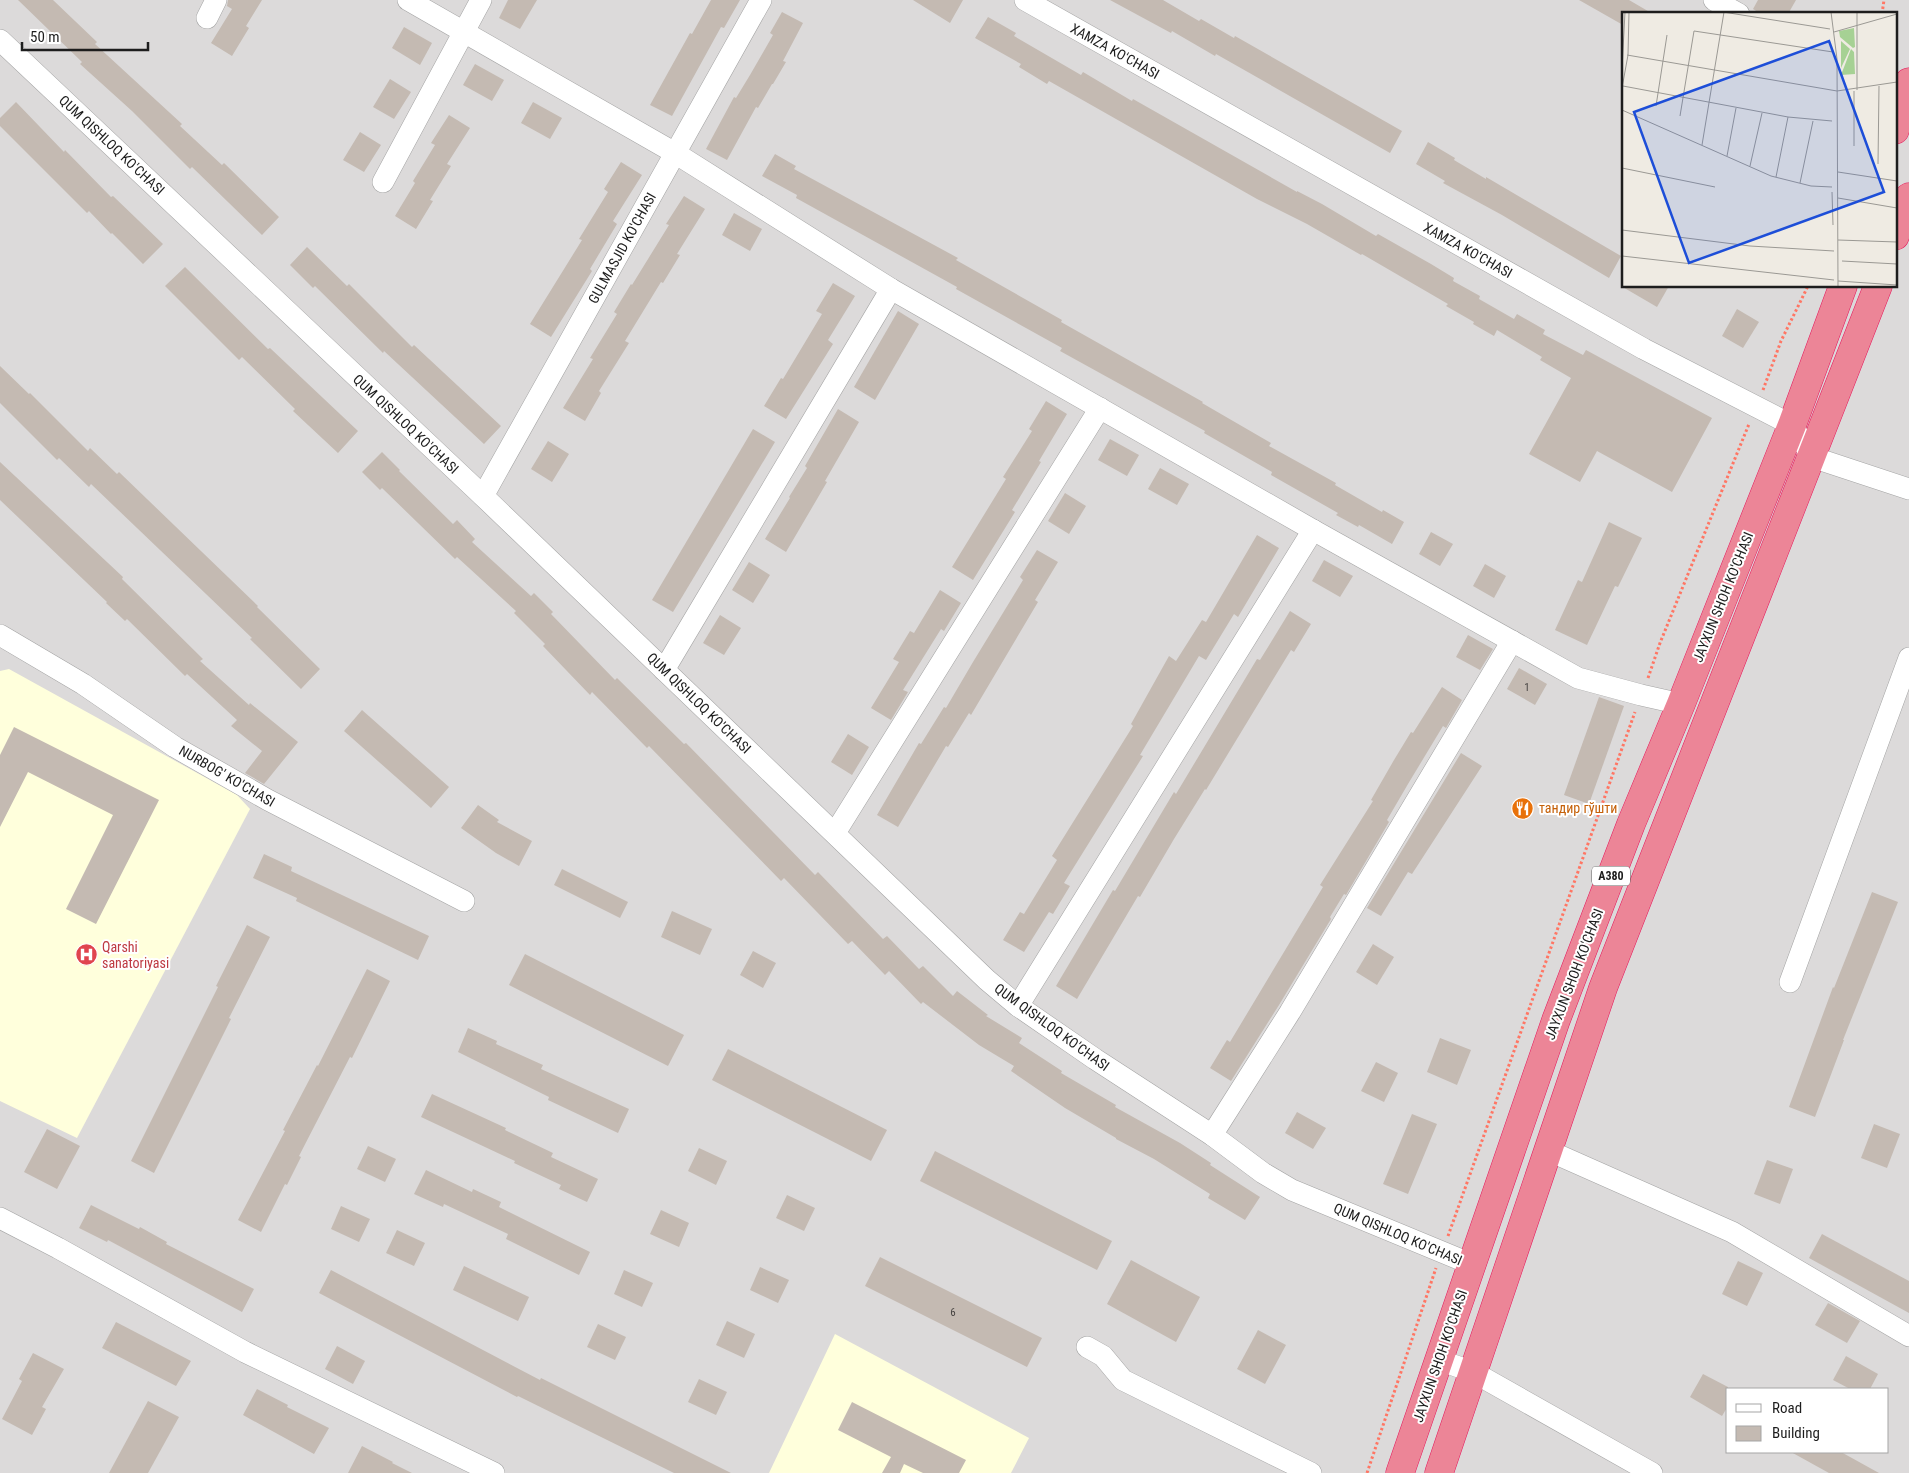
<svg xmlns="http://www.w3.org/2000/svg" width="1909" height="1473" font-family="'Roboto Condensed',sans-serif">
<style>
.residential{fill:#dcdada;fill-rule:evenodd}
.education{fill:#ffffdc}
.building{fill:#c4bab2}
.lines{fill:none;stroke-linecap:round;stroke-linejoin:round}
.minor-casing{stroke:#a4a4a4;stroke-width:22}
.highway-casing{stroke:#e4195c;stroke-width:29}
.path{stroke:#ff7664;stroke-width:3;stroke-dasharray:2.5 2.5;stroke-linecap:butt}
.minor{stroke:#fff;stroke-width:21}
.highway{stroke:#ec8597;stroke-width:28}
.labels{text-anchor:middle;stroke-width:4;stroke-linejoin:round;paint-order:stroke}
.number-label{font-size:11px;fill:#474442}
.shield{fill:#fff;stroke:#616161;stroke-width:1}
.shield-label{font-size:12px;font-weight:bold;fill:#1d1d1d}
.street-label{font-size:14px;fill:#1d1d1d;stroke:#fff}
.food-label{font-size:14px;fill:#c56008;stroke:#fff;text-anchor:start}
.health-label{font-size:14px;fill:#be3a42;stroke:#fff;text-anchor:start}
.inset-road{fill:none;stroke:#9b9994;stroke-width:1}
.view{fill:#1d4ed8;fill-opacity:0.15;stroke:#1d4ed8;stroke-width:2.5}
.inset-edge{fill:none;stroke:#1d1d1d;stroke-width:2.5}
</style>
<rect width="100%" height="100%" fill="#efebe3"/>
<!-- residential -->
<path class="residential" d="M0,0H1909V1473H0ZM1623,14H1895V286H1623ZM1728,1389H1888V1452H1728Z"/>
<!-- education -->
<g class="education">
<polygon points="9,669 237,795 250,809 77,1138 0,1101 0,671"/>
<polygon points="835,1334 1029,1438 1011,1473 769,1473"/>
</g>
<!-- building -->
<g class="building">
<polygon points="18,0 53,0 97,42 95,44 182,124 180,126 222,165 224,163 279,217 262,235 192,167 190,169 132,111 80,64 82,62"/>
<polygon points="228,0 262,0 246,26 249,28 232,56 211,43 232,9 227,6"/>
<polygon points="508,0 537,0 520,29 499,18"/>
<polygon points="711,0 740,0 724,28 721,27 672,116 650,105 690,33 692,34"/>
<polygon points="913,0 963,0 950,23"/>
<polygon points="1110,0 1163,0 1199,21 1201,19 1234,38 1235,36 1402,131 1390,153 1216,54 1215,56 1172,31 1171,33"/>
<polygon points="1579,0 1629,0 1653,14 1623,14 1623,25"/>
<polygon points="1758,0 1796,0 1788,14 1761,14 1753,9"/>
<polygon points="782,12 803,23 783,61 786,62 773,84 772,84 758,108 756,107 727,160 706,149 734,97 736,98 750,75 773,35 770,33"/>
<polygon points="988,17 1016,33 1014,36 1081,75 1083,72 1132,101 1133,99 1297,192 1297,191 1322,204 1376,236 1378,234 1431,264 1454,278 1453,281 1480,296 1479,299 1514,319 1517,314 1545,330 1543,334 1583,355 1586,350 1712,418 1672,492 1597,451 1580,482 1529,454 1571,378 1540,360 1542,357 1497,330 1494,336 1473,324 1474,322 1446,306 1448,304 1362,254 1361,255 1307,224 1257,199 1049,81 1047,84 1019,67 1021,64 975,38"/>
<polygon points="404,27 432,43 420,65 392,48"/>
<polygon points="475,64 504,80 492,101 463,85"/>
<polygon points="390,79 411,92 394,119 373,107"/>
<polygon points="16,102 64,152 65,150 111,197 113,196 163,244 143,264 112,233 111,234 89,211 87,213 0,126 0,118"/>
<polygon points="533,102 562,118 550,139 521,123"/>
<polygon points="449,115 470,128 447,164 451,166 430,200 433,201 416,229 395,216 415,183 413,181 435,145 431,143"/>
<polygon points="360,132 381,145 364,172 343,160"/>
<polygon points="1428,142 1455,158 1454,160 1486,179 1486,177 1621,256 1609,278 1502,215 1443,183 1445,181 1416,164"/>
<polygon points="775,154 796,166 794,169 958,258 956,260 1062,320 1061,322 1203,402 1202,403 1271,443 1269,446 1336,483 1335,485 1382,512 1383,510 1404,522 1392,544 1359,525 1358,527 1336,515 1338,513 1271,475 1272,472 1204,433 1205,431 1060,351 1062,348 956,289 957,287 796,198 797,195 762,176"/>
<polygon points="621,162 642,175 613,221 617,224 590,269 592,271 551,337 530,324 582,240 579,239 608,192 604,189"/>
<polygon points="684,196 705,209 677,254 680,255 663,283 661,282 625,341 629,343 599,391 601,393 585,421 563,408 593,359 590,358 617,314 614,312 631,284 632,285 669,225 666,224"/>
<polygon points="734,213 762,229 750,251 722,235"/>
<polygon points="307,247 347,286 349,284 412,347 414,345 501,426 484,444 384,351 383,353 315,286 313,288 290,265"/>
<polygon points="185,267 268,349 270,348 358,431 338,453 293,411 295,409 242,357 239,360 165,286"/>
<polygon points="833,283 855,296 828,340 833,344 786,419 764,406 781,378 783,379 822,314 816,311"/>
<polygon points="1621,286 1669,286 1657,307"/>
<polygon points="1737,309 1759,322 1743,348 1722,336"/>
<polygon points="898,311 919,324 875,400 854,387"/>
<polygon points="0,366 29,394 30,393 88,451 90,448 117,474 119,472 258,606 257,607 320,669 301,689 250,639 252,638 91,484 89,487 59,458 57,460 0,403"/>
<polygon points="1046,401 1067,414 1039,461 1041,462 1012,510 1015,512 973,580 952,567 1006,479 1003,477 1032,431 1029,429"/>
<polygon points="838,409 859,422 825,481 827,482 786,552 765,539 790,498 789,497 807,468 805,466"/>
<polygon points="753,429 775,442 673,612 652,600"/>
<polygon points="1110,439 1139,455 1127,476 1098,460"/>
<polygon points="548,441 569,454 552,482 531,469"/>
<polygon points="382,452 400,470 399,471 453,524 457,520 475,539 472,542 531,596 534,593 553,612 551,614 615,680 617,678 684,744 686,743 815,875 818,872 883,939 887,936 919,969 923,966 953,996 957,991 988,1015 986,1016 1022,1038 1019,1043 1062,1071 1061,1073 1116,1105 1115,1107 1180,1143 1211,1163 1210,1165 1260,1197 1245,1220 1208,1198 1210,1194 1154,1159 1116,1139 1116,1138 1065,1108 1011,1071 1014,1066 979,1045 923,1002 921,1004 889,971 885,975 852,941 848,944 784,878 781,881 649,746 647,748 592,692 590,695 543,646 545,644 514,613 516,611 457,557 455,559 382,488 380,490 362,472"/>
<polygon points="0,462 123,577 122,579 203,659 200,661 249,705 250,703 298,742 264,784 245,773 262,751 231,726 237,720 187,674 185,676 127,619 125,621 106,603 107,602 0,500"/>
<polygon points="1160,468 1189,484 1177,505 1148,489"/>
<polygon points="1065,493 1086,506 1069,534 1048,521"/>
<polygon points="1609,522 1642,538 1618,587 1615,586 1587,645 1555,630 1578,580 1582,582"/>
<polygon points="1431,532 1453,544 1440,566 1419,554"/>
<polygon points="1257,535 1279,548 1238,617 1234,614 1206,660 1199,656 1140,755 1143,756 1064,883 1070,886 1053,914 1049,912 1024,952 1003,940 1020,912 1024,914 1057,860 1052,856 1133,726 1131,724 1169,656 1176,661 1202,620 1206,622"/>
<polygon points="1037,550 1058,562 1035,600 1038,602 971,715 969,713 948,747 946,746 898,827 877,815 919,743 921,744 944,707 946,708 973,662 1023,580 1020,577"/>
<polygon points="1324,560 1353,576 1340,597 1312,581"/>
<polygon points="749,562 770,575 753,603 732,590"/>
<polygon points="1485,564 1506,576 1494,598 1473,586"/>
<polygon points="940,590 961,603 944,631 941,629 903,690 908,692 891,720 871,708 899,662 893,659 910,631 914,633"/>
<polygon points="1290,611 1311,624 1294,652 1291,650 1206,790 1205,789 1174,839 1140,897 1138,896 1077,999 1056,986 1113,890 1115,891 1174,792 1176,794 1257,659 1260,660"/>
<polygon points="720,615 741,628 724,655 703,643"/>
<polygon points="1468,635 1493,649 1480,670 1456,657"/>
<polygon points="1519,668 1547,684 1535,705 1507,689"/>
<polygon points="1442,687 1462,700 1446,728 1443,726 1408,784 1387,820 1389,822 1346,895 1344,894 1330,917 1331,919 1279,1005 1231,1081 1210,1068 1227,1040 1230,1042 1323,887 1320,885 1373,801 1371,800 1394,760 1411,732 1413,733"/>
<polygon points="1599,697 1624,706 1589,804 1564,795"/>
<polygon points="362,710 449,787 431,808 344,731"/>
<polygon points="14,727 159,800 96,924 66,909 113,815 28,772 0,827 0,755"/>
<polygon points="848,734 869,747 852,775 831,762"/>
<polygon points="1461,753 1482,766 1412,874 1408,872 1381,916 1367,908"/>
<polygon points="478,805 499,820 497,822 532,841 519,866 496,853 461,828"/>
<polygon points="264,854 292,867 291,871 429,936 418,960 296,901 297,898 253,878"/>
<polygon points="562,869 628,902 620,918 554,885"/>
<polygon points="1872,892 1898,902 1843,1040 1844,1040 1815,1117 1789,1107 1833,987 1834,988"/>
<polygon points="672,911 712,929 700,955 661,937"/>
<polygon points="247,925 270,937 229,1018 231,1019 154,1173 131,1161 218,987 216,986"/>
<polygon points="1373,944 1394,957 1377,985 1356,972"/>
<polygon points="753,951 776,963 763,988 740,975"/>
<polygon points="525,954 684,1035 668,1066 509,985"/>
<polygon points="367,969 390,981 352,1058 350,1057 299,1156 301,1157 287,1185 285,1184 261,1232 238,1220 285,1131 283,1130 317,1065 318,1066"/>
<polygon points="468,1028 497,1041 496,1044 543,1065 541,1069 629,1109 618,1133 548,1100 549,1097 458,1052"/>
<polygon points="1440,1038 1471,1050 1457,1085 1427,1072"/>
<polygon points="728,1049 887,1130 871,1161 712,1080"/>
<polygon points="1376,1062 1398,1073 1384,1102 1361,1091"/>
<polygon points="432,1094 506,1128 505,1130 553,1153 551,1157 598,1179 587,1202 559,1189 561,1185 514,1163 515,1161 421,1117"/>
<polygon points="1297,1112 1326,1128 1313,1149 1285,1133"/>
<polygon points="1412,1114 1437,1124 1408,1194 1383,1184"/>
<polygon points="1874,1124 1900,1134 1887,1168 1861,1158"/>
<polygon points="47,1129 80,1146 57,1189 24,1172"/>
<polygon points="368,1146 396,1159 385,1182 357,1169"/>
<polygon points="699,1148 727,1161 716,1185 688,1171"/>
<polygon points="935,1151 1112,1241 1097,1270 920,1181"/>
<polygon points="1767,1160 1793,1169 1780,1204 1754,1194"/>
<polygon points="426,1170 472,1192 473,1189 501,1202 499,1207 590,1252 579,1275 506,1239 508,1234 444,1204 443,1207 414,1194"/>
<polygon points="787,1195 815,1208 804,1231 776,1218"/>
<polygon points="91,1205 139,1229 140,1227 167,1242 166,1244 254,1289 242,1312 108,1240 107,1242 79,1228"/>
<polygon points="341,1206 370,1219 359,1242 331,1229"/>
<polygon points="661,1210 689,1223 679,1247 650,1234"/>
<polygon points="397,1230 425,1243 414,1266 386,1253"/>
<polygon points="1822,1234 1909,1281 1909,1313 1809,1258"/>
<polygon points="880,1257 1042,1338 1027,1367 865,1286"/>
<polygon points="1131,1260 1200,1297 1176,1342 1107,1304"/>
<polygon points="1738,1261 1763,1273 1747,1306 1722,1294"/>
<polygon points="464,1266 529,1297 518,1321 453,1290"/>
<polygon points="760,1267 789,1280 778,1303 750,1290"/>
<polygon points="331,1270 540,1380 541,1378 731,1473 674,1473 518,1396 517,1397 319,1293"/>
<polygon points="624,1270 653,1283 642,1307 614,1294"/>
<polygon points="1828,1303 1860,1321 1847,1343 1815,1325"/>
<polygon points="727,1321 755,1334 744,1358 716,1345"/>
<polygon points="116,1322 191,1361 176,1386 102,1348"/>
<polygon points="598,1324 626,1337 615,1360 587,1347"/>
<polygon points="1258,1330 1286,1345 1265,1384 1237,1369"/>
<polygon points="337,1346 365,1361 353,1384 325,1369"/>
<polygon points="33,1353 64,1369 42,1407 46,1409 32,1435 2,1419 22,1381 19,1379"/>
<polygon points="1846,1356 1878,1374 1870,1389 1850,1389 1833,1380"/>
<polygon points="1703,1374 1728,1387 1728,1406 1722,1416 1690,1397"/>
<polygon points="699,1379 727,1392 716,1415 688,1402"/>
<polygon points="257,1389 288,1405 287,1407 329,1428 314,1454 243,1415"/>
<polygon points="148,1401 179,1417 148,1473 109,1473"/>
<polygon points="852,1402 966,1460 959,1473 923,1473 904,1464 900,1473 882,1473 891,1457 838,1430"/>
<polygon points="362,1446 393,1462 392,1463 412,1473 348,1473"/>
<polygon points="1791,1452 1841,1452 1879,1473 1829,1473"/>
</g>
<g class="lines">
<defs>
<g id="minor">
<polyline points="408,0 675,153 891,289 1313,530 1578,678 1641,695 1681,704"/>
<polyline points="1025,0 1644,349 1792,425 1812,457 1909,489"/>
<polyline points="1714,0 1739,14"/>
<polyline points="207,18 216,0"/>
<polyline points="0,40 483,496 987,980 1018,1006 1095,1059 1212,1135 1263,1173 1292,1190 1471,1264"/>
<polyline points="383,182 481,0"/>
<polyline points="483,496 761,0"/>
<polyline points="0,635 83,684 175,747 268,800 464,901"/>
<polyline points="664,670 891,289"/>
<polyline points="835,833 1100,408"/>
<polyline points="1790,982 1909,658"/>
<polyline points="1018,1006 1313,530"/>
<polyline points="1212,1135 1290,1012 1512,641"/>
<polyline points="1547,1150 1732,1232 1909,1336"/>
<polyline points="0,1218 58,1248 245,1352 494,1473"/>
<polyline points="1087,1347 1103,1356 1123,1380 1311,1473"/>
<polyline points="1439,1360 1473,1372 1652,1473"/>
</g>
<g id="highway">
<polyline points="1895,130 1909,82"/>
<polyline points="1895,236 1909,197"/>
<polyline points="1400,1473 1556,1020 1631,824 1681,704 1792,425 1843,286"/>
<polyline points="1439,1473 1603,988 1878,286"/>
</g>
</defs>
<!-- minor casing -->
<use href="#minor" class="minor-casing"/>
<!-- highway casing -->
<use href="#highway" class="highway-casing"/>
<!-- path -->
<g class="path">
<polyline points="1882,14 1884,0"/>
<polyline points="1763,390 1781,341 1808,286"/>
<polyline points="1648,678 1660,643 1749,424"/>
<polyline points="1448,1236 1635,712"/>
<polyline points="1367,1473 1436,1268"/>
</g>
<!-- minor -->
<use href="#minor" class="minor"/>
<!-- highway -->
<use href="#highway" class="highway"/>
</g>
<!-- icons -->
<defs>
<symbol id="restaurant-disc" viewBox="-11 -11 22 22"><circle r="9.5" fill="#e8710a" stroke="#fff"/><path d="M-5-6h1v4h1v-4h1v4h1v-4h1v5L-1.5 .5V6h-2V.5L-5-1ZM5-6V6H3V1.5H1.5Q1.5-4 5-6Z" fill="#fff"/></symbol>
<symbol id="hospital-disc" viewBox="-11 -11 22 22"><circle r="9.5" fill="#e0444e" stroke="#fff"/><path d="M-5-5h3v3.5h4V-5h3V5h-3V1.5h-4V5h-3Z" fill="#fff"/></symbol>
</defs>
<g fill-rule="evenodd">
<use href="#restaurant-disc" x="1510" y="796" width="25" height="25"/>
<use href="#hospital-disc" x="74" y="942" width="25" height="25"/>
</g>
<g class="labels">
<!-- number labels -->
<g class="number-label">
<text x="1527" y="691">1</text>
<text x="953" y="1316">6</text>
</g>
<!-- shield labels -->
<rect class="shield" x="1592" y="866.5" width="38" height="19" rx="4"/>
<g class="shield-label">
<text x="1611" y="880">A380</text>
</g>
<!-- street labels -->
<g class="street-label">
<text transform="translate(1115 51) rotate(29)" y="5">XAMZA KO'CHASI</text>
<text transform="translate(112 145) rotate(43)" y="5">QUM QISHLOQ KO'CHASI</text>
<text transform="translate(622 248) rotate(-61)" y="5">GULMASJID KO'CHASI</text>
<text transform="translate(1468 250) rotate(29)" y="5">XAMZA KO'CHASI</text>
<text transform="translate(406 424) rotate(43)" y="5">QUM QISHLOQ KO'CHASI</text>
<text transform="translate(1723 597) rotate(-68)" y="5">JAYXUN SHOH KO'CHASI</text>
<text transform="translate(699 703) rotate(44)" y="5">QUM QISHLOQ KO'CHASI</text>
<text transform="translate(227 776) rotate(30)" y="5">NURBOG' KO'CHASI</text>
<text transform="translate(1574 974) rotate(-69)" y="5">JAYXUN SHOH KO'CHASI</text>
<text transform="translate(1052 1027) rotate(36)" y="5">QUM QISHLOQ KO'CHASI</text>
<text transform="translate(1398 1234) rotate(23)" y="5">QUM QISHLOQ KO'CHASI</text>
<text transform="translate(1440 1356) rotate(-71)" y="5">JAYXUN SHOH KO'CHASI</text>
</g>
<!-- food labels -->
<g class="food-label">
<text x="1539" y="813">тандир гўшти</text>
</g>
<!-- health labels -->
<g class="health-label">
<text x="102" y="952">Qarshi<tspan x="102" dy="16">sanatoriyasi</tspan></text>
</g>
</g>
<!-- overview -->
<g transform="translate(1622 12)">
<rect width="275" height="275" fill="#efebe3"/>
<path d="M232,16L233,35L231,36L218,25L217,19ZM219,29L228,37L219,56ZM229,37L232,40L233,62L219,63Z" fill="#a6d194"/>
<path class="inset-road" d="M101,0L208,17M209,0L215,47L216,275M212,20L275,2M5,43L215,79L275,70M0,57L3,0M1,74L166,105L210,109M0,76L6,43L7,0M235,78V0M34,94L45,23M0,98L149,164L189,174L210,175M58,104L72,19L211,40M80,133L102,0M232,134V79M105,144L114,96M256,152L257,74M128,154L140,101M0,156L93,175M216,160L275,169M154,165L166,105M178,171L191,109M210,180L211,213M216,186L275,196M0,218L128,234L212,239M216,228L275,230M0,244L212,268M220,249L275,252M216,269L275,273"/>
<path class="view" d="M207,29L262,180L67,251L12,100Z"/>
<rect width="275" height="275" class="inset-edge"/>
</g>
<!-- legend -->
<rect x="1726" y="1388" width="162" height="65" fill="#ffffff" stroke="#a5a5a5"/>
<rect x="1736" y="1404" width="25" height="8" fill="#ffffff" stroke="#a5a5a5"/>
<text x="1772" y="1413" font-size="15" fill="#1d1d1d">Road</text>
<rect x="1736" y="1426" width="25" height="15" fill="#c4bab2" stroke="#a5a5a5"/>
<text x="1772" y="1438" font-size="15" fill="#1d1d1d">Building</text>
<!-- scale -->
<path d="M22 42v8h126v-8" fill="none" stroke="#1d1d1d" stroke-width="2.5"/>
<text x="30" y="42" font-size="15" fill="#1d1d1d" stroke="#ffffff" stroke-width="4" paint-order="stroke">50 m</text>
</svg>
